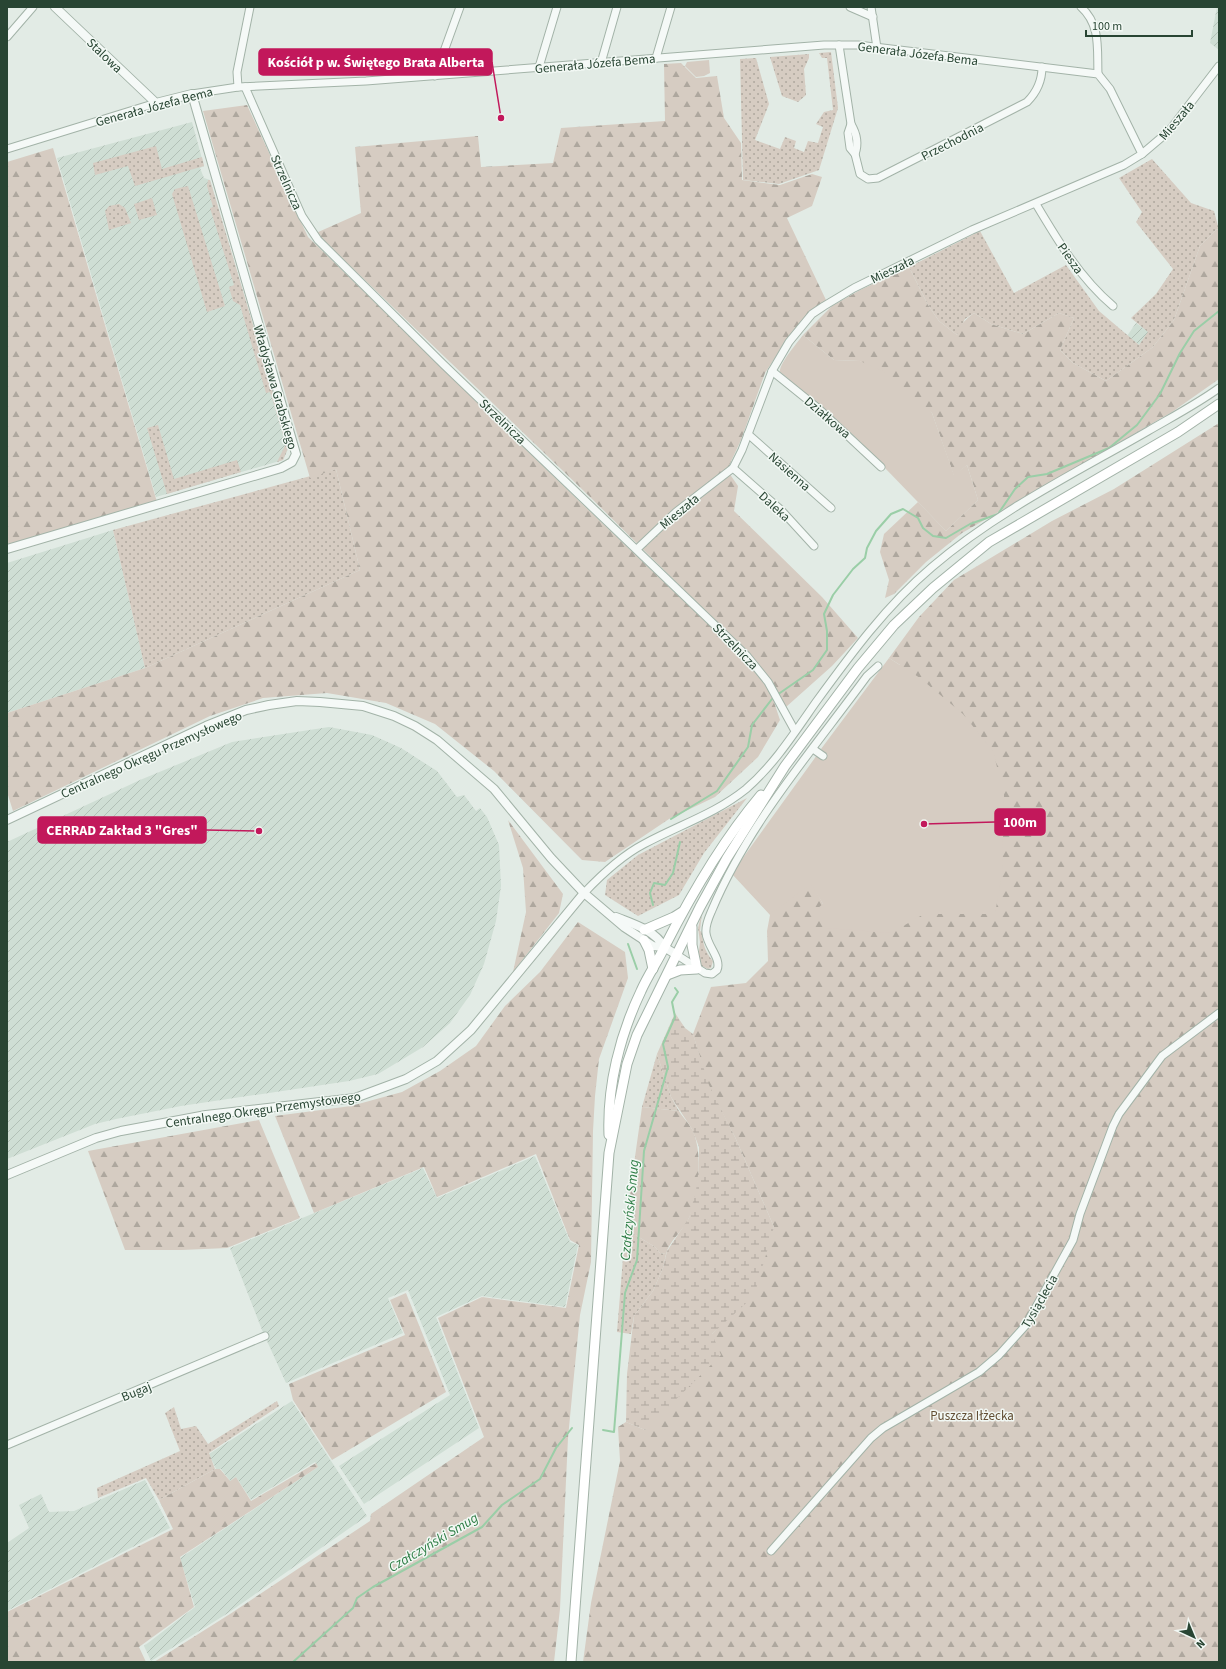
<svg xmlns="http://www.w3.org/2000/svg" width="1226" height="1669" font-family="'Source Sans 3',sans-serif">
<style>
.industrial{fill:url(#industrial-furrows)}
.grass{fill:url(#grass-dots)}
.forest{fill:url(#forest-firs)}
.wetland{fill:url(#wetland-marsh)}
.green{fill:#d6ccc2}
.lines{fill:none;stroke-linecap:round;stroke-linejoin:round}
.stream{stroke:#9acea7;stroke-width:2}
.minor-casing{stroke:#a3b3a8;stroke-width:9}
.tertiary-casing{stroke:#a3b3a8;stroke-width:10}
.secondary-casing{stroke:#a3b3a8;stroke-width:11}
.minor{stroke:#f5f9f7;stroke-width:7}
.tertiary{stroke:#f5f9f7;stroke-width:8}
.secondary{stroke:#fff;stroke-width:9}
.labels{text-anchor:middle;stroke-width:3;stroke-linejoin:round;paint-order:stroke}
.street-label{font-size:13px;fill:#284533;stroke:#f2f8f4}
.park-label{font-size:13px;fill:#624e34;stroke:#f2f8f4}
.water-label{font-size:14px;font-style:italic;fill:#2e7d45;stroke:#f2f8f4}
.leader{fill:none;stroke:#c2185b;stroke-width:1.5}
.callout-dot{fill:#c2185b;stroke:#f2f8f4;stroke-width:1.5}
.callout{fill:#c2185b;stroke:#c2185b;stroke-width:1.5}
.callout-label{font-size:14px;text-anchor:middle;font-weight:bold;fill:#fff}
</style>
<defs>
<pattern id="industrial-furrows" width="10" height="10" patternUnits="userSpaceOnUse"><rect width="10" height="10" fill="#cfded4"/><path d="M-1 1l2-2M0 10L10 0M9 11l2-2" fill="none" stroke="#b2c0b6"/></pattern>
<pattern id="grass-dots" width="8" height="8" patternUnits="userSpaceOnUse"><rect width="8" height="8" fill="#d6ccc2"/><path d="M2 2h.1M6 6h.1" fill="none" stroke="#aea79e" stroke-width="1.8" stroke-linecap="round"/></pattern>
<pattern id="forest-firs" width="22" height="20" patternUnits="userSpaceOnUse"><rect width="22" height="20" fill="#d6ccc2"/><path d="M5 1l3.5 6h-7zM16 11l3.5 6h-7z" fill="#aea79e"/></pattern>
<pattern id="wetland-marsh" width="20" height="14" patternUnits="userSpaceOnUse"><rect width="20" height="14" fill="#d6ccc2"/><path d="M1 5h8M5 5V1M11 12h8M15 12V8" fill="none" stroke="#aea79e"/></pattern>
</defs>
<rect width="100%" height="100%" fill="#e2ebe5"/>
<!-- industrial -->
<g class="industrial">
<polygon points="1217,7 1219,7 1219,50 1210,43"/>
<polygon points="192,122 204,166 200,168 204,178 210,180 289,447 283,460 156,497 57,158"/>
<polygon points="1136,323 1149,332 1139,345 1127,336"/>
<polygon points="113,530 145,668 7,713 7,563"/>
<polygon points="329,727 372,735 401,748 437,771 457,797 464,795 476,811 480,808 487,817 499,845 501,886 496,921 484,964 470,995 450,1023 423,1047 378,1074 349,1081 181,1106 116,1119 95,1124 7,1159 7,842 140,780 232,742"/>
<polygon points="535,1156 570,1242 578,1245 565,1307 482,1296 436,1317 479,1428 364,1504 339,1466 450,1395 408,1290 388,1298 403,1333 286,1383 262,1330 230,1248 423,1168 437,1198"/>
<polygon points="292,1401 367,1516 228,1613 151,1661 144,1646 195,1607 180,1558 318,1467 315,1462 251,1500 236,1477 230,1481 221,1469 216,1469 209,1454"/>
<polygon points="145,1480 170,1528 7,1611 7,1543 29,1528 19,1505 41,1494 49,1512 74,1511"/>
</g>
<!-- grass -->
<g class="grass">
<polygon points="831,52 838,108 819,170 779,184 743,180 740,59 756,58 769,104 755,140 780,149 785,137 796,141 794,148 804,152 808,141 818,143 823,127 816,124 824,112 833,110 827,58 822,58 819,53"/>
<polygon points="809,54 809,58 804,69 806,95 798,102 782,96 770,57"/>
<polygon points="156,146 162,169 202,157 204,166 135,186 128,166 95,175 93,163"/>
<polygon points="1152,159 1191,203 1214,211 1219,230 1217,229 1200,246 1174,320 1153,347 1106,381 1073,363 1060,350 1074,318 1059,313 1023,334 991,324 974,313 965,319 957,335 939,321 928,305 909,267 980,231 1014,293 1066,265 1099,311 1139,345 1148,332 1131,318 1156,294 1173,269 1136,222 1142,212 1119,178"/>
<polygon points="208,180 210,180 289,446 283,460 277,462 286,444 270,392 266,393 240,305 233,301 229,287 234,285 210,208 213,207 207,186"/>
<polygon points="188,186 225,306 207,312 172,194 175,189"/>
<polygon points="152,198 157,215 139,220 134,204"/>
<polygon points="119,204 125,208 131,223 109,230 105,211 109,206"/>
<polygon points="158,425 174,479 237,460 241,472 167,494 147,428"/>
<polygon points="336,469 360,570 145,668 113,530"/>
<polygon points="747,798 704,853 679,895 638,916 605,895 607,880 638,855"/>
<path d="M702,912L700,931L702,932C703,944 705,952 713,961L711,968L708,969L700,965L698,960L700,942L698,928Z"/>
<polygon points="657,1054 671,1097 679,1111 642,1107"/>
<polygon points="626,1221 629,1231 655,1247 660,1253 666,1254 663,1268 653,1291 634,1316 631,1334 617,1332"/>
<polygon points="277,1401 279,1406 209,1453 215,1469 159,1500 146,1478 98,1498 97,1488 180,1451 165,1413 174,1407 181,1429 196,1426 208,1444"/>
</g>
<!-- forest -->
<g class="forest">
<polygon points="681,63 696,78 717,76 724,118 741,143 742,180 780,185 812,174 822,177 812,206 787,218 826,300 807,317 784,344 765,373 741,440 727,470 738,486 734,511 822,597 858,638 832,666 786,707 755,660 588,495 316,233 361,213 355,147 478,136 481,167 553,163 561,128 665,121 664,64"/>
<polygon points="247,105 308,237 577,499 752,666 770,690 780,720 758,757 715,797 669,819 605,862 582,860 494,771 435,724 386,703 327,693 263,698 210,716 13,811 7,792 7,713 145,668 360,570 336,469 310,478 203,111"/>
<polygon points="53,148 157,502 7,545 7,162"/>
<path d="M1217,229L1219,231V379L1172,412L962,533L926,562L894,594L885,598L889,580L880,552L884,534L918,502L946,531L978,500L967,465L954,476L932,413L860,361L834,360L803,335L832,306L860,290L909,267L928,305L939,321L957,335C960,324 965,320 974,313L991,324L1023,334L1059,313L1074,318L1060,350L1073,363L1106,381L1153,347L1174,320L1200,246Z"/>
<polygon points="1219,423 1219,1662 583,1662 591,1603 620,1461 618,1427 626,1422 645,1430 712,1334 727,1319 774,1227 735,1137 708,1085 693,1034 711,987 746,983 768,961 767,931 770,915 732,874 777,865 820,888 816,891 823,904 900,665 889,658 919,617 954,580 1052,521 1114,489"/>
<polygon points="508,820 563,894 559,913 513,972 526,912 523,868"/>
<polygon points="578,922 625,952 628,978 599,1059 595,1096 593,1131 591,1262 580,1315 574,1375 568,1438 560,1609 554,1662 154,1662 230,1614 370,1521 371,1514 484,1437 438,1318 482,1297 566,1308 579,1245 570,1240 536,1154 437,1197 424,1167 314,1213 275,1116 351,1106 402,1092 440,1071 476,1046 505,1006 540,972"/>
<path d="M642,1107L679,1111C683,1118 690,1124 693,1131C703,1155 699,1194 689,1218C683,1231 669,1241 666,1254L660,1253L655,1247L629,1231L626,1221Z"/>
<polygon points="259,1120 300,1218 227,1248 182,1250 125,1250 88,1151"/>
<polygon points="406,1293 446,1392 332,1460 293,1400 289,1384 405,1335 390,1300"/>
<polygon points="316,1463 318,1467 180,1557 194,1607 139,1647 146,1662 7,1662 7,1612 173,1529 159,1500 215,1469 220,1469 230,1481 236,1477 251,1501"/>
</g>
<!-- wetland -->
<polygon class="wetland" points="675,1013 685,1028 693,1034 709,1085 735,1137 774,1227 754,1296 712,1334 721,1355 645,1430 626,1422 627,1374 634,1316 653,1291 663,1268 667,1251 689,1218 696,1190 699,1167 699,1147 692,1129 671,1097 657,1054"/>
<!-- green -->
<g class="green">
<polygon points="709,60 710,73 704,76 696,77 685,66 687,62"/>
<path d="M803,335L834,360L860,361L889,374L932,413L954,475L967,465L978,500L946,531L853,435L780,372C779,364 797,343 803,335Z"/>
<polygon points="889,658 920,678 963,714 993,751 1004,795 1002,873 995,914 924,914 891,933 826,928 818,908 823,904 811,884 770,914 732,873 817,755 822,758 825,753 821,749"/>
</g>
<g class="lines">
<!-- stream -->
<g class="stream">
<polyline points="777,695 813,670 827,650 827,631 824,614 833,595 853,569 865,558 867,548 876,531 891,514 903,509 918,518 923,528 933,536 946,538 970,524 998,514 1015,489 1028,477 1047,474 1109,448 1137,425 1160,394 1180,353 1194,331 1219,311"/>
<polyline points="671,819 717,791 748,747 752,725 772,699"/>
<polyline points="653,905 650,893 654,883 665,885 673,873 680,842"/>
<polyline points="628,944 637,969"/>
<polyline points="603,1430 614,1432 625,1293 637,1260 644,1151 668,1067 663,1044 675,1017 672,1002 678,992 675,988"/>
<polyline points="293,1662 353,1608 357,1598 373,1587 482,1527 502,1505 540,1479 556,1448 572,1428"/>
</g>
<defs>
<g id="minor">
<polyline points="850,7 873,17"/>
<polyline points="871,7 877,48"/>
<path d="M1081,7C1101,25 1097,49 1098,74"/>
<polyline points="7,37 33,7"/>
<path d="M839,45L851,124C857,134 859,143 855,154"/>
<polyline points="656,58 671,7"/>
<polyline points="601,63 617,7"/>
<polyline points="539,67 557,7"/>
<polyline points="435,76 460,7"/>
<polyline points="238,87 237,72 250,7"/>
<polyline points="245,87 302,216 318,240 443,364 747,656 768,682 795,731"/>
<polyline points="192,94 238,87 366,81 824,45 858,45 1098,74 1110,89 1142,154"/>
<path d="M851,124L848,133L850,148L855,154L860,174L868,179L878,178L1027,102C1037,92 1042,81 1042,67"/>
<polyline points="7,149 156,103"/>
<path d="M1036,204C1058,241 1080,278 1113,306"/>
<polyline points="772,371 819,409 881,467"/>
<polyline points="748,434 831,508"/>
<polyline points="733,468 781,510 814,546"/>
<polyline points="637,549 676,512 733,468 742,450 772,371 789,342 812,314 824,306 854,288 972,230 1124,165 1142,154 1169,131 1219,66"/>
<polyline points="813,749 823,756"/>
<path d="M584,893C602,874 621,856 644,844C679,825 715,814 746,789C774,765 795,732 816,702C851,654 886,606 932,567C996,512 1075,473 1148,431C1172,417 1197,404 1219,388"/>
<path d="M677,955L705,973L712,974L717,970C722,959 707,946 706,933C705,925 709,917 712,910C748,824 812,751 867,676L878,666"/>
<polyline points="7,1445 265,1336"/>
<polyline points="771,1551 871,1438 883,1428 979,1372 999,1355 1026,1325 1073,1240 1080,1214 1113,1126 1119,1114 1162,1056 1219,1013"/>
</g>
<g id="tertiary">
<polyline points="7,549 281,468 292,462 296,454 192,94 156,103 55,7"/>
<polyline points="7,820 206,726 246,710 269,705 297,701 320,702 363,706 394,716 415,726 437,740 494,789 551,858 584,893 624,927 653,946 664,947 677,955"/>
<path d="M616,917C633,924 655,930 664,947"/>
<polyline points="7,1175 96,1138 121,1131 206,1115 355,1098 406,1079 437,1061 471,1030 584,893"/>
</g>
<g id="secondary">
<polyline points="644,930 674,917 682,912"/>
<polyline points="644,940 649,950 653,969"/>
<polyline points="667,975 680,970 697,969 692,945 692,927"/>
<path d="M609,1135C607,1086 620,1035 641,991C648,975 658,961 665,946C692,893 723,840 761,795"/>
<polyline points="571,1662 609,1153 627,1064 637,1035 700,907 727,858 785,766 858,668 894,625 933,588 989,542 1178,432 1219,404"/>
</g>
</defs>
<!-- minor casing -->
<use href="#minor" class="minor-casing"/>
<!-- tertiary casing -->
<use href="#tertiary" class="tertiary-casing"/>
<!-- secondary casing -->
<use href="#secondary" class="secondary-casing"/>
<!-- minor -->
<use href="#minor" class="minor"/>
<!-- tertiary -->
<use href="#tertiary" class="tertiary"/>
<!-- secondary -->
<use href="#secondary" class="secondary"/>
</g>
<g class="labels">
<!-- street labels -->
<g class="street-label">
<text transform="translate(918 53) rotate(7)" y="5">Generała Józefa Bema</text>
<text transform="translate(105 55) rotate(44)" y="5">Stalowa</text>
<text transform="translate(595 63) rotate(-5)" y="5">Generała Józefa Bema</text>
<text transform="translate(154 106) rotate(-15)" y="5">Generała Józefa Bema</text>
<text transform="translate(1176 120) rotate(-50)" y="5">Mieszała</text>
<text transform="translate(952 141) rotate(-27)" y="5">Przechodnia</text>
<text transform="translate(287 182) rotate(66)" y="5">Strzelnicza</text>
<text transform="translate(1071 258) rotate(55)" y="5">Piesza</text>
<text transform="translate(892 269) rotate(-26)" y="5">Mieszała</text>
<text transform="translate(276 387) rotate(74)" y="5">Władysława Grabskiego</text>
<text transform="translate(828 417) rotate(41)" y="5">Działkowa</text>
<text transform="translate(503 421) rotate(44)" y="5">Strzelnicza</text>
<text transform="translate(790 471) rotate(42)" y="5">Nasienna</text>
<text transform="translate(775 506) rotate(43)" y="5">Daleka</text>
<text transform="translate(679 511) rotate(-40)" y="5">Mieszała</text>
<text transform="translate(736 646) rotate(46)" y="5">Strzelnicza</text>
<text transform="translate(151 754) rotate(-24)" y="5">Centralnego Okręgu Przemysłowego</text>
<text transform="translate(263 1109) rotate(-8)" y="5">Centralnego Okręgu Przemysłowego</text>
<text transform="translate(1039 1301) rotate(-60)" y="5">Tysiąclecia</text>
<text transform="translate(136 1391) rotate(-22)" y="5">Bugaj</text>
</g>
<!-- park labels -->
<g class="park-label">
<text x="972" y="1420">Puszcza Iłżecka</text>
</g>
<!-- water labels -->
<g class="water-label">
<text transform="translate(629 1210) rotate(-85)" y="5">Czałczyński Smug</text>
<text transform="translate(433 1542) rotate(-31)" y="5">Czałczyński Smug</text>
</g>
</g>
<!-- callouts -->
<path class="leader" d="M501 118L492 62M924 824L995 822M259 831L206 830"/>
<g class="callout-dot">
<circle cx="501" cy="118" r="4"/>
<circle cx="924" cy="824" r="4"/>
<circle cx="259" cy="831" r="4"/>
</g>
<g class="callout">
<rect x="259" y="49" width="233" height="26" rx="4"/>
<rect x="995" y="809" width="50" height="26" rx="4"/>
<rect x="38" y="817" width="168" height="26" rx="4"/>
</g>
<g class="callout-label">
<text x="376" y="67">Kościół p w. Świętego Brata Alberta</text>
<text x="1020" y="827">100m</text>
<text x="122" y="835">CERRAD Zakład 3 "Gres"</text>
</g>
<!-- border -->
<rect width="1226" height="1669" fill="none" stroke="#284533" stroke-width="16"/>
<!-- north arrow -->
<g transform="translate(1194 1637) rotate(136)" stroke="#f2f8f4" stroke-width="3" paint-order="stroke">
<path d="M0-3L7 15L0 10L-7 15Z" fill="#284533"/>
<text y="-6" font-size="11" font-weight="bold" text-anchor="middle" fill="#284533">N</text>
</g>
<!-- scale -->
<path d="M1086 30v6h106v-6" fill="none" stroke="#284533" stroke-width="2"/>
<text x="1092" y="30" font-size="12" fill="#284533" stroke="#f2f8f4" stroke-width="3" paint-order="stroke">100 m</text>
</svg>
